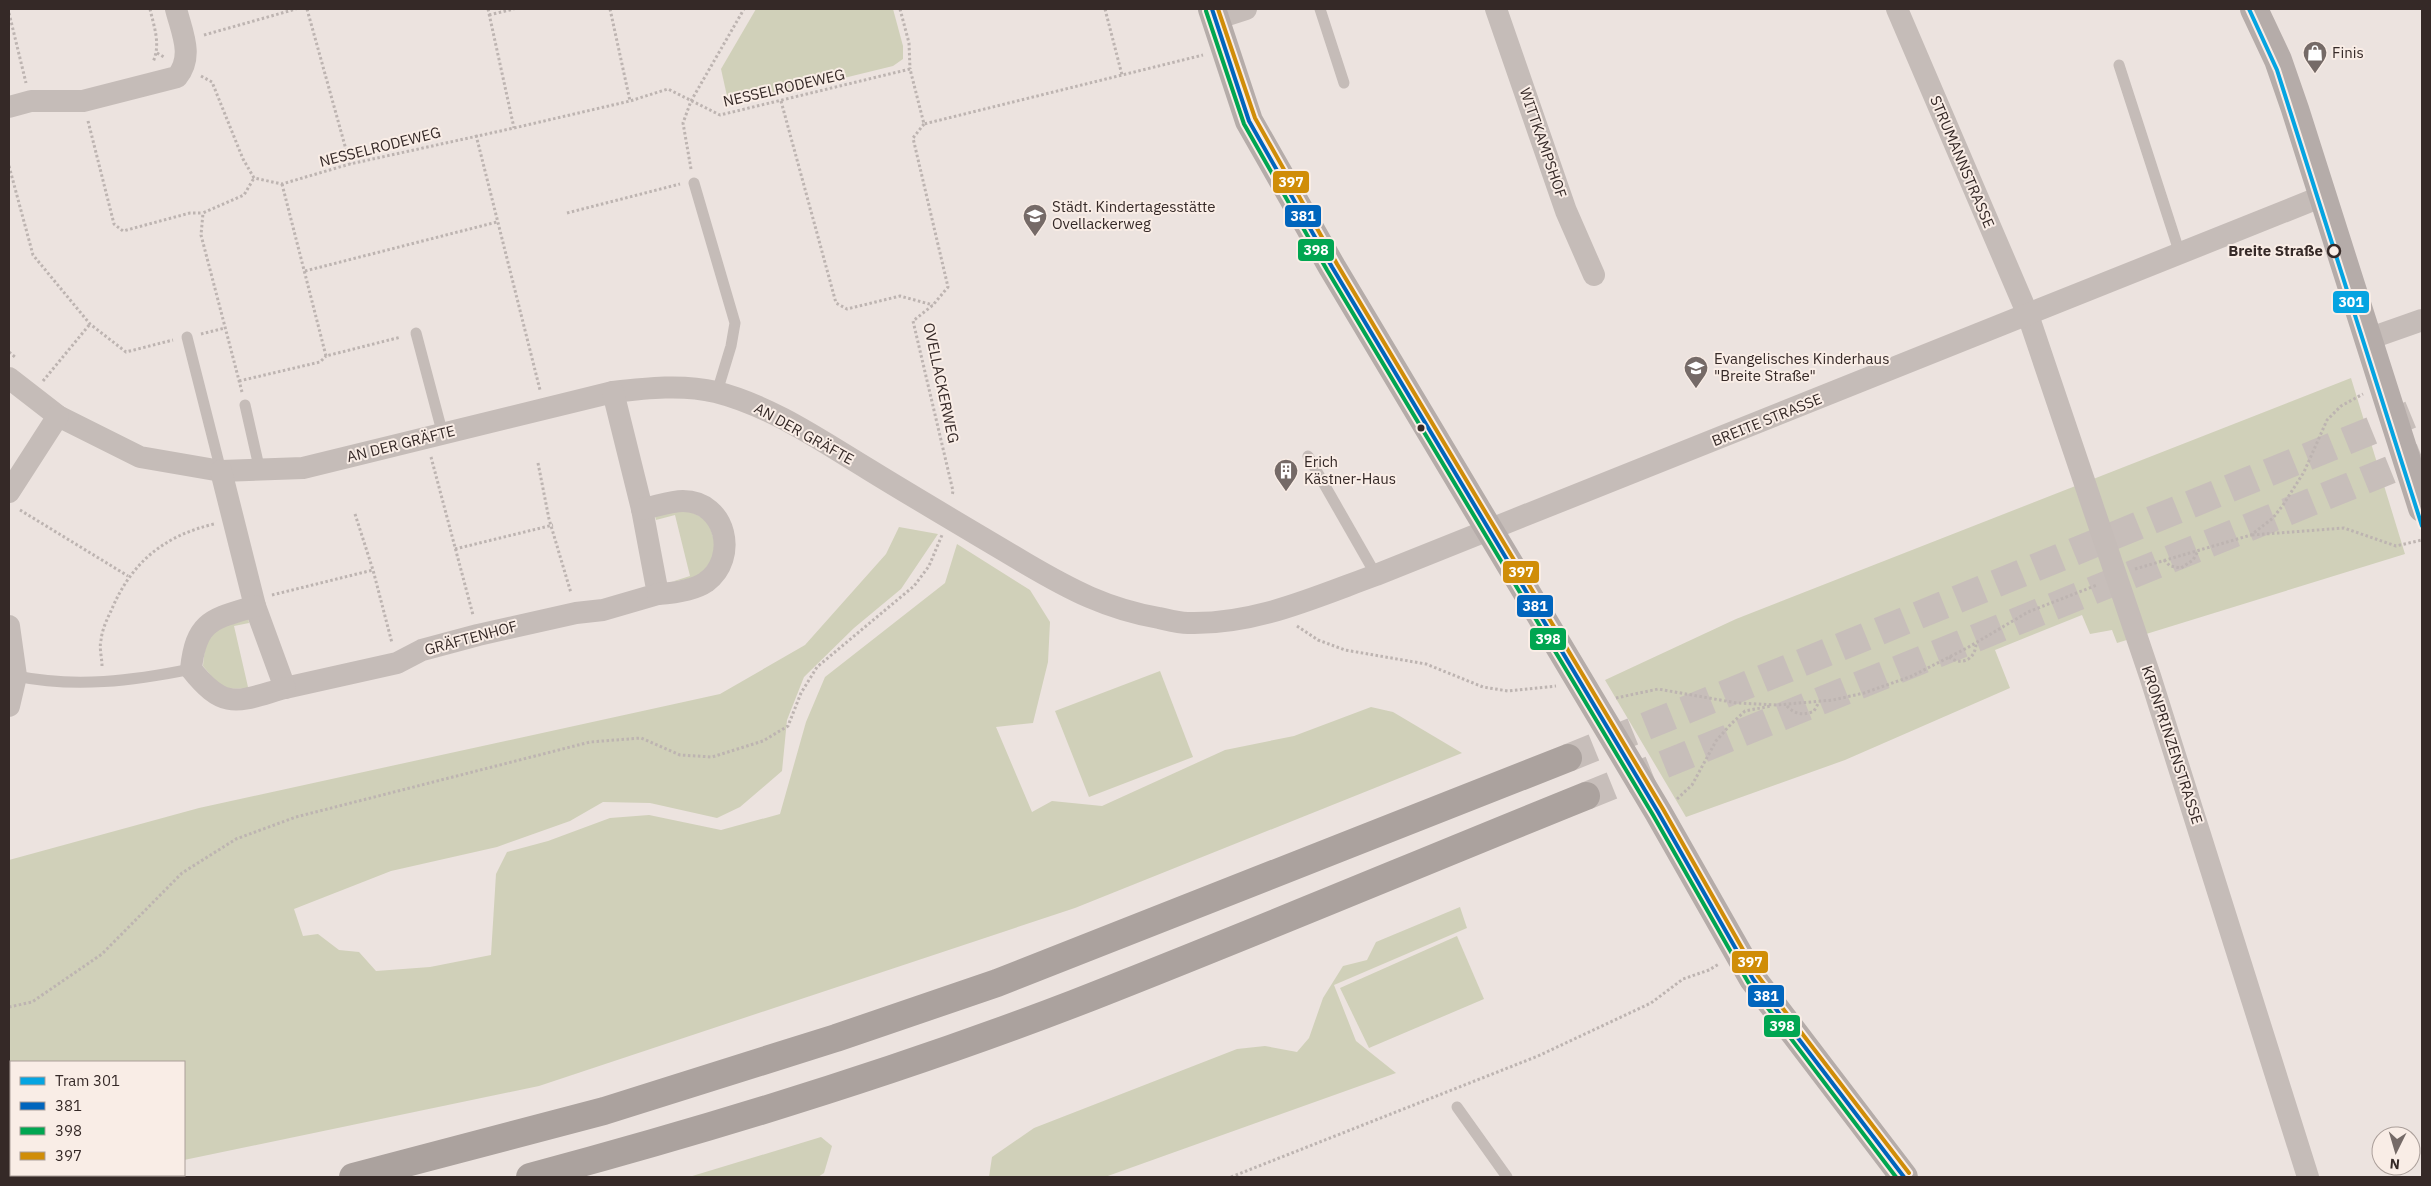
<svg xmlns="http://www.w3.org/2000/svg" width="2431" height="1186" font-family="'IBM Plex Sans',sans-serif">
<style>
.green{fill:#d0d0b9}
.lines{fill:none;stroke-linecap:round;stroke-linejoin:round}
.highway-tunnel{stroke:#c7beba;stroke-width:28;stroke-dasharray:28 14;stroke-linecap:butt}
.path{stroke:#bdb4b1;stroke-width:3;stroke-dasharray:2.5 2.5;stroke-linecap:butt}
.lane{stroke:#c5bcb8;stroke-width:11}
.street{stroke:#c5bcb8;stroke-width:22}
.secondary{stroke:#b5aca9;stroke-width:28}
.highway{stroke:#aba29e;stroke-width:28}
.bus-1-casing{stroke:#f9ede6;stroke-width:8}
.bus-2-casing{stroke:#f9ede6;stroke-width:8}
.bus-3-casing{stroke:#f9ede6;stroke-width:8}
.bus-1{stroke:#0065bd;stroke-width:4}
.bus-2{stroke:#00a651;stroke-width:4}
.bus-3{stroke:#d08d08;stroke-width:4}
.tram-1-casing{stroke:#f9ede6;stroke-width:8}
.tram-1{stroke:#05a4e1;stroke-width:4}
.stop-dot{fill:#f9ede6;stroke:#352927;stroke-width:2.5}
.bus-dot{fill:#352927;stroke:#f9ede6;stroke-width:2}
.labels{text-anchor:middle;stroke-width:4;stroke-linejoin:round;paint-order:stroke}
.poi-label{font-size:15px;fill:#352927;stroke:#f9ede6;text-anchor:start}
.street-label{font-size:15px;fill:#352927;stroke:#f9ede6}
.stop-label{font-size:15px;font-weight:bold;fill:#352927;stroke:#f9ede6;text-anchor:end}
.line-badge{stroke:#f9ede6;stroke-width:2}
.badge-label{font-size:14px;text-anchor:middle;font-weight:bold;fill:#fff}
</style>
<rect width="100%" height="100%" fill="#ece3df"/>
<!-- green -->
<g class="green">
<polygon points="756,9 893,9 903,46 903,59 893,66 737,104 727,96 721,69"/>
<polygon points="2351,378 2405,554 2117,643 2112,630 2090,634 2082,615 1995,650 2010,688 1845,760 1686,817 1605,680 1736,619"/>
<polygon points="678,511 690,511 708,521 718,552 699,577 671,582 690,576 675,515 656,520 655,516"/>
<polygon points="899,527 938,534 901,589 854,628 804,677 787,720 782,771 740,807 717,818 650,803 603,802 570,821 497,847 391,871 294,909 303,936 318,934 339,950 359,952 376,971 430,967 491,955 496,874 507,852 548,841 610,818 649,815 721,830 780,814 806,722 825,677 945,583 957,544 1030,590 1050,622 1048,662 1033,723 996,727 1032,812 1052,801 1102,806 1225,750 1294,736 1371,707 1393,712 1462,753 1075,908 539,1086 184,1160 184,1062 11,1062 11,1175 115,1175 103,1177 9,1177 9,860 199,808 720,694 805,645 886,554"/>
<path d="M248,618L249,623L234,626L248,687L265,688L222,689L203,666C206,630 215,628 248,618Z"/>
<polygon points="1160,671 1193,757 1089,797 1055,711"/>
<polygon points="1460,907 1467,928 1334,985 1356,1041 1396,1073 1105,1177 989,1177 992,1157 1034,1128 1237,1049 1265,1046 1297,1052 1309,1038 1323,998 1343,966 1367,960 1376,942"/>
<polygon points="1457,936 1484,999 1369,1048 1340,988"/>
<polygon points="821,1137 832,1146 824,1173 818,1177 689,1177"/>
</g>
<g class="lines">
<!-- highway-tunnel -->
<g class="highway-tunnel">
<polyline points="1568,758 2422,410"/>
<polyline points="1586,796 2422,457"/>
</g>
<!-- path -->
<g class="path">
<path d="M150,9C154,27 161,44 153,62"/>
<polyline points="307,9 350,164"/>
<polyline points="488,9 514,128"/>
<polyline points="610,9 630,101"/>
<polyline points="900,9 909,43 910,69"/>
<polyline points="1105,9 1122,75"/>
<polyline points="9,13 26,83"/>
<polyline points="489,15 514,9"/>
<polyline points="204,35 296,9"/>
<polyline points="157,53 164,57"/>
<polyline points="201,76 212,82 243,159 254,178 282,184 350,164 514,128 630,101 668,89 720,115 910,69 924,124 1203,55"/>
<polyline points="781,101 836,303 847,309 900,296 933,305"/>
<polyline points="88,121 114,224 123,231 190,213 203,213"/>
<polyline points="924,124 913,138 948,287 933,305 913,321 953,491 952,496"/>
<polyline points="476,135 540,390"/>
<polyline points="9,166 33,255 90,324 126,352 173,340"/>
<polyline points="691,169 683,123 691,101 744,9"/>
<polyline points="282,184 326,356 401,337"/>
<polyline points="567,213 680,184"/>
<polyline points="305,271 497,222"/>
<polyline points="201,334 225,328"/>
<polyline points="9,352 15,357"/>
<polyline points="43,381 90,324"/>
<polyline points="239,381 320,362 326,356"/>
<polyline points="242,392 201,235 203,213 244,195 254,178"/>
<polyline points="431,457 473,615"/>
<polyline points="538,463 549,519 571,593"/>
<polyline points="20,510 128,576"/>
<polyline points="355,514 373,570 392,643"/>
<polyline points="2252,535 2344,528 2396,546 2422,540"/>
<polyline points="455,549 553,525"/>
<polyline points="2164,560 2170,566 2181,568 2193,560 2198,551"/>
<polyline points="2135,569 2251,535 2273,518 2283,505 2304,472 2327,420 2341,406 2363,394"/>
<polyline points="272,595 373,570"/>
<polyline points="1297,626 1318,640 1345,650 1426,664 1483,687 1508,691 1556,686"/>
<path d="M1949,657C1963,667 1976,658 1976,643"/>
<path d="M102,666C102,658 99,648 101,640C102,630 107,619 111,611C131,563 163,536 214,524"/>
<polyline points="1616,698 1658,689 1737,703 1777,705 1833,700 1864,693 1912,676 1967,648 2028,612 2097,585"/>
<path d="M1787,706C1794,714 1804,716 1814,711L1819,702"/>
<polyline points="1677,799 1692,785 1716,741 1731,724 1745,711 1771,706"/>
<polyline points="9,1007 32,1002 102,954 182,873 236,839 296,817 590,742 641,738 680,755 712,757 763,741 788,726 801,693 817,667 914,586 929,566 942,535"/>
<polyline points="1231,1177 1538,1056 1651,1003 1683,979 1709,970 1719,964"/>
</g>
<!-- lane -->
<g class="lane">
<polyline points="1320,9 1344,83"/>
<polyline points="2119,65 2180,254"/>
<polyline points="694,183 735,323 731,346 717,392"/>
<polyline points="416,333 443,435"/>
<polyline points="187,337 221,471"/>
<polyline points="245,405 260,471"/>
<polyline points="1308,456 1376,575"/>
<path d="M16,676C75,688 133,681 191,669"/>
<polyline points="1457,1107 1507,1177"/>
</g>
<!-- street -->
<g class="street">
<polyline points="1496,9 1566,211 1594,275"/>
<polyline points="1897,9 2028,315 2150,676 2308,1177"/>
<polyline points="1215,19 1246,9"/>
<path d="M9,107L31,101H83L177,77C194,56 182,33 176,9"/>
<polyline points="2368,339 2422,320"/>
<path d="M9,378L58,416L140,457L221,471L303,468L613,392C647,388 683,384 716,392C771,406 820,440 868,469C920,501 973,532 1025,563C1071,590 1107,609 1159,618C1168,620 1178,623 1188,623C1255,625 1315,597 1376,575L2323,196"/>
<polyline points="221,471 255,606 285,688 397,663 422,650 478,635 576,613 603,610 658,594 642,509 613,392"/>
<polyline points="9,492 58,416"/>
<path d="M642,509C655,507 670,501 683,501C726,501 739,558 706,582C693,591 673,593 658,594"/>
<path d="M255,606C213,619 196,620 191,669C225,712 238,701 285,688"/>
<polyline points="9,626 16,676 9,706"/>
</g>
<!-- secondary -->
<g class="secondary">
<polyline points="1212,9 1249,121 1332,267 1658,812 1753,979 1904,1177"/>
<polyline points="2254,9 2278,60 2295,109 2422,508"/>
</g>
<!-- highway -->
<g class="highway">
<polyline points="353,1177 604,1111 836,1038 997,983 1568,758"/>
<path d="M530,1177C713,1128 896,1072 1073,1004C1245,937 1415,865 1586,796"/>
</g>
<defs>
<polyline id="bus-1" points="1212,9 1249,121 1332,267 1658,812 1753,979 1904,1177"/>
<polyline id="bus-2" points="1206,11 1244,124 1327,270 1653,815 1748,982 1896,1177"/>
<polyline id="bus-3" points="1218,9 1255,118 1337,264 1663,809 1758,976 1909,1173"/>
</defs>
<!-- bus-1 casing -->
<use href="#bus-1" class="bus-1-casing"/>
<!-- bus-2 casing -->
<use href="#bus-2" class="bus-2-casing"/>
<!-- bus-3 casing -->
<use href="#bus-3" class="bus-3-casing"/>
<!-- bus-1 -->
<use href="#bus-1" class="bus-1"/>
<!-- bus-2 -->
<use href="#bus-2" class="bus-2"/>
<!-- bus-3 -->
<use href="#bus-3" class="bus-3"/>
<defs>
<polyline id="tram-1" points="2249,9 2277,70 2422,526"/>
</defs>
<!-- tram-1 casing -->
<use href="#tram-1" class="tram-1-casing"/>
<!-- tram-1 -->
<use href="#tram-1" class="tram-1"/>
</g>
<!-- icons -->
<defs>
<symbol id="shop-pin" viewBox="-11 -11 22 30"><path d="M0 17L-7.5 6A9.5 9.5 0 1 1 7.5 6Z" fill="#756a67" stroke="#f9ede6"/><path d="M-5-2.5h2.3a2.7 3.5 0 0 1 5.4 0H5L5.5 6h-11ZM-1.5-2.5h3a1.5 2.3 0 0 0-3 0Z" fill="#fff"/></symbol>
<symbol id="school-pin" viewBox="-11 -11 22 30"><path d="M0 17L-7.5 6A9.5 9.5 0 1 1 7.5 6Z" fill="#756a67" stroke="#f9ede6"/><path d="M0-5L7-2L0 1L-7-2ZM-4 1L0 2.5L4 1V4Q0 6-4 4Z" fill="#fff"/></symbol>
<symbol id="building-pin" viewBox="-11 -11 22 30"><path d="M0 17L-7.5 6A9.5 9.5 0 1 1 7.5 6Z" fill="#756a67" stroke="#f9ede6"/><path d="M-4-6H4V6H1V3H-1V6H-4ZM-2.5-4.3h1.7v1.8h-1.7ZM.8-4.3h1.7v1.8H.8ZM-2.5-1h1.7V.8h-1.7ZM.8-1h1.7V.8H.8Z" fill="#fff"/></symbol>
</defs>
<g fill-rule="evenodd">
<use href="#shop-pin" x="2301" y="39" width="28" height="38"/>
<use href="#school-pin" x="1021" y="202" width="28" height="38"/>
<use href="#school-pin" x="1682" y="354" width="28" height="38"/>
<use href="#building-pin" x="1272" y="457" width="28" height="38"/>
</g>
<!-- markers -->
<circle class="stop-dot" cx="2334" cy="251" r="6"/>
<circle class="bus-dot" cx="1421" cy="428" r="4.5"/>
<g class="labels">
<!-- poi labels -->
<g class="poi-label">
<text x="2332" y="58">Finis</text>
<text x="1052" y="212">Städt. Kindertagesstätte<tspan x="1052" dy="17">Ovellackerweg</tspan></text>
<text x="1714" y="364">Evangelisches Kinderhaus<tspan x="1714" dy="17">"Breite Straße"</tspan></text>
<text x="1304" y="467">Erich<tspan x="1304" dy="17">Kästner-Haus</tspan></text>
</g>
<!-- street labels -->
<g class="street-label">
<text transform="translate(784 88) rotate(-13)" y="5">NESSELRODEWEG</text>
<text transform="translate(1543 143) rotate(71)" y="5">WITTKAMPSHOF</text>
<text transform="translate(380 147) rotate(-14)" y="5">NESSELRODEWEG</text>
<text transform="translate(1962 162) rotate(67)" y="5">STRUMANNSTRASSE</text>
<text transform="translate(941 383) rotate(78)" y="5">OVELLACKERWEG</text>
<text transform="translate(1767 420) rotate(-22)" y="5">BREITE STRASSE</text>
<text transform="translate(804 434) rotate(29)" y="5">AN DER GRÄFTE</text>
<text transform="translate(401 444) rotate(-14)" y="5">AN DER GRÄFTE</text>
<text transform="translate(471 638) rotate(-15)" y="5">GRÄFTENHOF</text>
<text transform="translate(2172 745) rotate(72)" y="5">KRONPRINZENSTRASSE</text>
</g>
<!-- stop labels -->
<g class="stop-label">
<text x="2323" y="256">Breite Straße</text>
</g>
</g>
<g class="line-badge">
<rect x="1272" y="170" width="38" height="24" rx="5" fill="#d08d08"/>
<rect x="1284" y="204" width="38" height="24" rx="5" fill="#0065bd"/>
<rect x="1297" y="238" width="38" height="24" rx="5" fill="#00a651"/>
<rect x="2332" y="290" width="38" height="24" rx="5" fill="#05a4e1"/>
<rect x="1502" y="560" width="38" height="24" rx="5" fill="#d08d08"/>
<rect x="1516" y="594" width="38" height="24" rx="5" fill="#0065bd"/>
<rect x="1529" y="627" width="38" height="24" rx="5" fill="#00a651"/>
<rect x="1731" y="950" width="38" height="24" rx="5" fill="#d08d08"/>
<rect x="1747" y="984" width="38" height="24" rx="5" fill="#0065bd"/>
<rect x="1763" y="1014" width="38" height="24" rx="5" fill="#00a651"/>
</g>
<g class="badge-label">
<text x="1291" y="187">397</text>
<text x="1303" y="221">381</text>
<text x="1316" y="255">398</text>
<text x="2351" y="307">301</text>
<text x="1521" y="577">397</text>
<text x="1535" y="611">381</text>
<text x="1548" y="644">398</text>
<text x="1750" y="967">397</text>
<text x="1766" y="1001">381</text>
<text x="1782" y="1031">398</text>
</g>
<!-- border -->
<rect width="2431" height="1186" fill="none" stroke="#352927" stroke-width="20"/>
<!-- legend -->
<rect x="10" y="1061" width="175" height="115" fill="#f9ede6" stroke="#ab9f9a"/>
<rect x="20" y="1077" width="25" height="8" fill="#05a4e1" stroke="#ab9f9a"/>
<text x="55" y="1086" font-size="15" fill="#352927">Tram 301</text>
<rect x="20" y="1102" width="25" height="8" fill="#0065bd" stroke="#ab9f9a"/>
<text x="55" y="1111" font-size="15" fill="#352927">381</text>
<rect x="20" y="1127" width="25" height="8" fill="#00a651" stroke="#ab9f9a"/>
<text x="55" y="1136" font-size="15" fill="#352927">398</text>
<rect x="20" y="1152" width="25" height="8" fill="#d08d08" stroke="#ab9f9a"/>
<text x="55" y="1161" font-size="15" fill="#352927">397</text>
<!-- north arrow -->
<g transform="translate(2396 1151) rotate(185)"><circle r="24" fill="#f9ede6" stroke="#ab9f9a"/>
<path d="M0-4L9 19L0 12L-9 19Z" fill="#756a67"/>
<text y="-8" font-size="14" font-weight="bold" text-anchor="middle" fill="#352927">N</text>
</g>
</svg>
